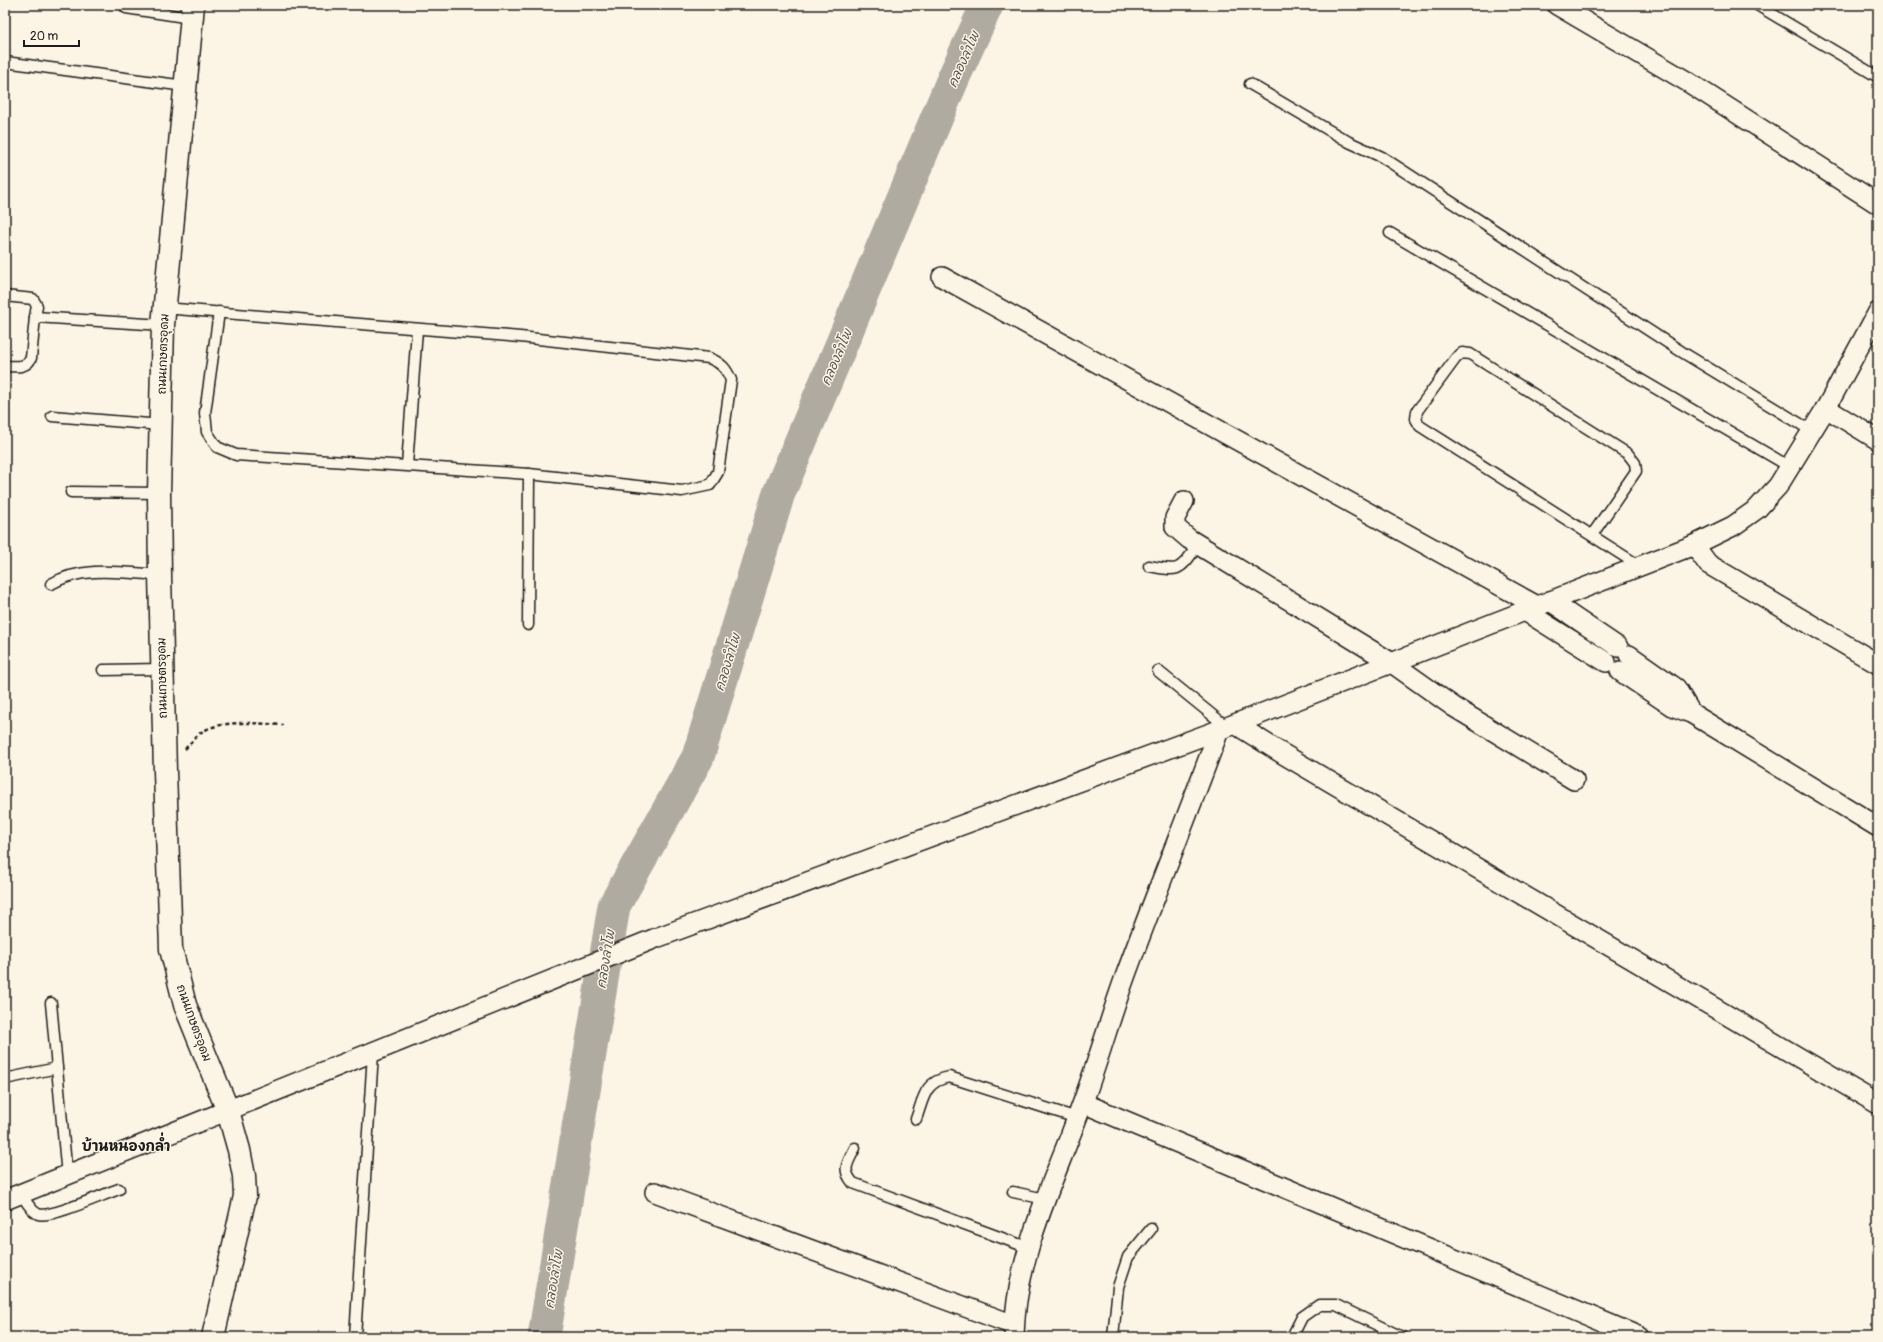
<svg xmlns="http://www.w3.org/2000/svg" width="1883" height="1342" font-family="Pangolin,'Playpen Sans Thai',sans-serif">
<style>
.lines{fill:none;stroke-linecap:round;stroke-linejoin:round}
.river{stroke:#b0aba1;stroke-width:33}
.lane-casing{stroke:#1c1c1c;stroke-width:13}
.street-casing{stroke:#1c1c1c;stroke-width:22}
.secondary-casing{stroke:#1c1c1c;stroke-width:25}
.path{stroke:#1c1c1c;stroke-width:2.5;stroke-dasharray:4 3;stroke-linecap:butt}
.lane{stroke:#fcf5e5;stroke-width:10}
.street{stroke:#fcf5e5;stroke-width:19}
.secondary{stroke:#fcf5e5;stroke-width:22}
.labels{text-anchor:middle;stroke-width:3;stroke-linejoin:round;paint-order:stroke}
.street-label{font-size:12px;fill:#1c1c1c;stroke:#fcf5e5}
.water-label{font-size:13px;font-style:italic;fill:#575551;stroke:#fcf5e5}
.quarter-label{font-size:14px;font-weight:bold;fill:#1c1c1c;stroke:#fcf5e5}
</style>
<rect width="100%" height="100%" fill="#fcf5e5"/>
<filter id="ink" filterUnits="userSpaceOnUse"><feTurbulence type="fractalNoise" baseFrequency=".025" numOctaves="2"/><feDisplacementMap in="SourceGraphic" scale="8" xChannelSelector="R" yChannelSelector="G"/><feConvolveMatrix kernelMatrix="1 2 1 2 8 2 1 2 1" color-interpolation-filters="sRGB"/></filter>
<g filter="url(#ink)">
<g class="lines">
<!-- river -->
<polyline class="river" points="544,1337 614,906 698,757 779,493 953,79 987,5"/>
<defs>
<g id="lane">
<polyline points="1757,5 1878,77"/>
<polyline points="126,8 191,18"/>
<polyline points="5,62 185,86"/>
<polyline points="1250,84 1349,142 1382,157 1682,352 1812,431"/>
<polyline points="1390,233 1790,467"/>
<polyline points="5,296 33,299 37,306 35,317"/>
<path d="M164,308L520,337L709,358C721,363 726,368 731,380L718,472L710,485L682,491L529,474"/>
<polyline points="219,312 205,413 207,432 217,447 236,455 529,474 528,625"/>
<path d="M5,366C15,366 26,369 31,358L35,317L163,325"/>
<polyline points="52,416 161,425"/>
<polyline points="407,465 417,330"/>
<polyline points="71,492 159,493"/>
<polyline points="1592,535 1636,471 1635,463 1628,454 1470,354 1462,353 1456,358 1417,411 1416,419 1420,426 1641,567"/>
<path d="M1149,566C1181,572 1179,571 1198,545"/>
<path d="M51,584C83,565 124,573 160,575"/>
<polyline points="103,670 162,669"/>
<polyline points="1158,671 1227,727"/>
<polyline points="51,1003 67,1176"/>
<polyline points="5,1079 57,1068"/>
<path d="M916,1119C924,1097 924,1082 949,1077L1077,1118"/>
<path d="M855,1148C848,1163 841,1169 853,1183L1029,1248"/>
<polyline points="1013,1192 1045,1199"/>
<path d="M22,1195C26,1201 30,1210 38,1214C50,1219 104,1194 119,1189"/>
<polyline points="355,1337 373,1053"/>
<polyline points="1113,1337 1118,1287 1128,1257 1151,1229"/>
<polyline points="1292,1337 1302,1317 1319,1305 1336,1305 1402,1337"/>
</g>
<g id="street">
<polyline points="1557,5 1688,82 1878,204"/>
<polyline points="942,277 1537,606"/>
<polyline points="1826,408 1878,440"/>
<polyline points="1184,501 1175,518 1175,527 1189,539 1392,663 1454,707 1574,780"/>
<polyline points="1694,545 1708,564 1878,664"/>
<polyline points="1550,601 1618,647"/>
<polyline points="1525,611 1606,662"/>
<polyline points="1629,655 1676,688 1691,713"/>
<polyline points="1620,671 1672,706 1691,713 1878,827"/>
<polyline points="1235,724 1283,754 1878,1104"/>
<polyline points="1083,1103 1640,1337"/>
<polyline points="655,1192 1014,1325"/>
<polyline points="5,1200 656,938 1227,727 1694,545 1733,526 1757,509 1778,486 1826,408 1878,312"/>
<path d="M1014,1337C1015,1260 1051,1188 1077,1118C1095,1072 1108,1024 1125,977C1155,895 1189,813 1219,730"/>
</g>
<polyline id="secondary" points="193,5 163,325 159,493 160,575 165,771 171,949 185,1005 228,1111 239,1150 244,1176 245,1196 213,1337"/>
</defs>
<!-- lane casing -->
<use href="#lane" class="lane-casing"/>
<!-- street casing -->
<use href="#street" class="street-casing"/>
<!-- secondary casing -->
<use href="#secondary" class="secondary-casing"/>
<!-- path -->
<path class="path" d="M185,749C190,744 195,737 200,733C223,718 258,724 283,725"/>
<!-- lane -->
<use href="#lane" class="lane"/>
<!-- street -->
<use href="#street" class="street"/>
<!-- secondary -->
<use href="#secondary" class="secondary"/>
</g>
</g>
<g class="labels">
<!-- street labels -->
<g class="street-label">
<text transform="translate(163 354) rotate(-88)" y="4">ถนนเกษตรอุดม</text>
<text transform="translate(162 678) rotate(-91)" y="4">ถนนเกษตรอุดม</text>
<text transform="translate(194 1023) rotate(70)" y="4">ถนนเกษตรอุดม</text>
</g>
<!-- water labels -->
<g class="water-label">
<text transform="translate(963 59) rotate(-66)" y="5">คลองลำโพ</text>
<text transform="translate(836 357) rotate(-67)" y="5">คลองลำโพ</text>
<text transform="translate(727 662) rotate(-73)" y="5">คลองลำโพ</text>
<text transform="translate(605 959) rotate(-81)" y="5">คลองลำโพ</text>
<text transform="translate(553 1279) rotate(-81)" y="5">คลองลำโพ</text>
</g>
<!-- quarter labels -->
<g class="quarter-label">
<text x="126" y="1151">บ้านหนองกล่ำ</text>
</g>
</g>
<!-- margin -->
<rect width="1883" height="1342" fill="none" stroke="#fcf5e5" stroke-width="20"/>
<rect x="10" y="10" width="1863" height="1322" fill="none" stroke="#1c1c1c" stroke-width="1.5" filter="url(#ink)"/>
<!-- scale -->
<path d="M24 40v6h55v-6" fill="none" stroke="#1c1c1c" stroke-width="2"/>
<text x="30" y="40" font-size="12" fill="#1c1c1c" stroke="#fcf5e5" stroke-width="3" paint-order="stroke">20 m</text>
</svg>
